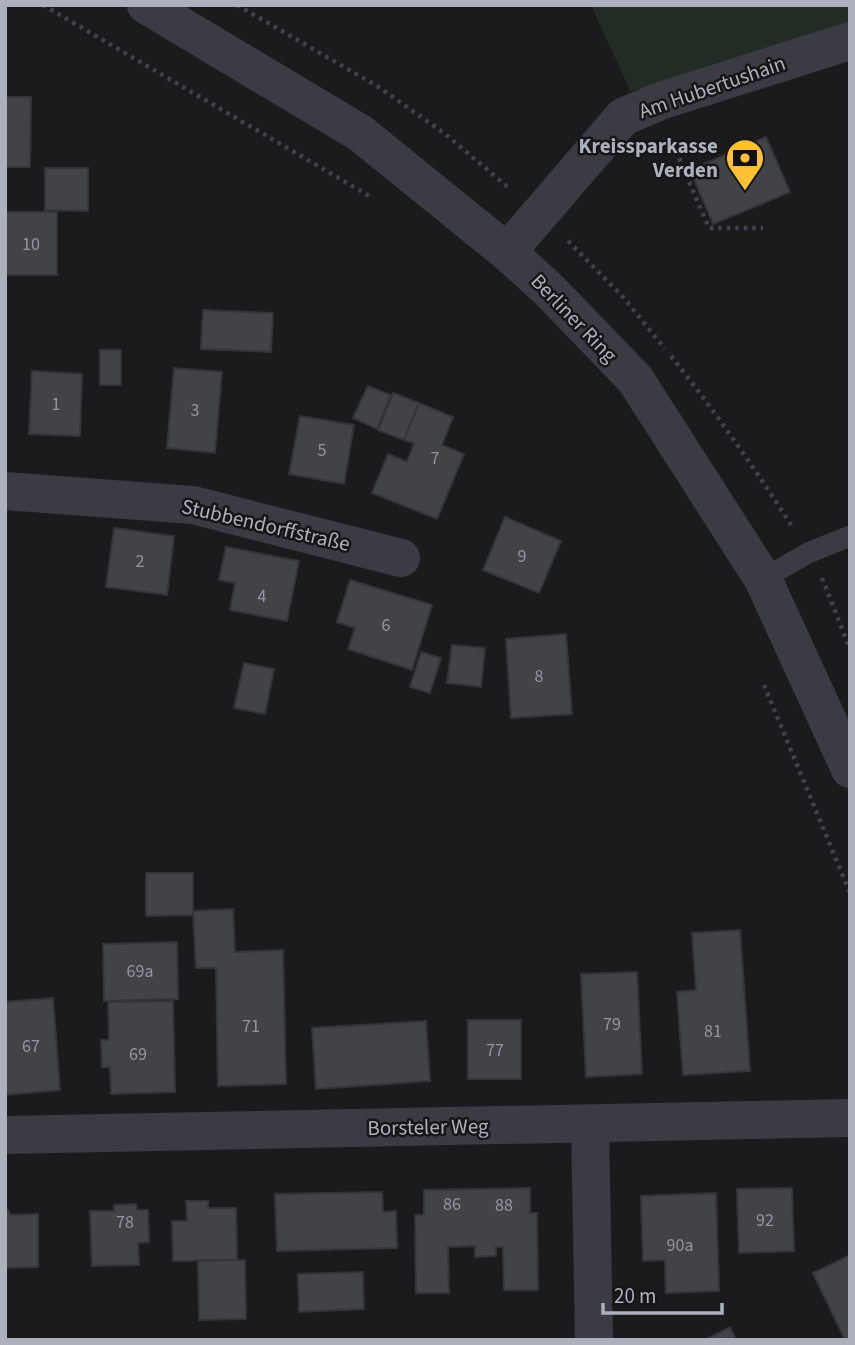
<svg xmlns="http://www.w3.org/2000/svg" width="855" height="1345" font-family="'Source Sans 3',sans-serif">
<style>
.green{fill:#222c24}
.building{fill:#424347;stroke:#353539;stroke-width:2}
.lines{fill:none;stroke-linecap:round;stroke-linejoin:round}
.path{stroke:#41434a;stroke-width:4.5;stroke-dasharray:3.5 5;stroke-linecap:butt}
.service{stroke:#3b3c43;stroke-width:21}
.minor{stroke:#3b3c43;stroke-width:38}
.tertiary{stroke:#3b3c43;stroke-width:38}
.labels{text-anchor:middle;stroke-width:5;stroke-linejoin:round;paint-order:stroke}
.number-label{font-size:18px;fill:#9296a0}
.street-label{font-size:21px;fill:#adb1bd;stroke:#161618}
.poi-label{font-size:21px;font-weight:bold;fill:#adb1bd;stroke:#161618;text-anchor:end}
</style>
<rect width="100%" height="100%" fill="#1b1b1d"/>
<!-- green -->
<polygon class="green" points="591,5 850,5 850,32 741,66 630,91"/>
<!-- building -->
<g class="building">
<polygon points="5,97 31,97 30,167 5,167"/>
<polygon points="766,137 790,192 713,224 690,170"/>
<polygon points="45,168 88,168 88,211 45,210"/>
<rect x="5" y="212" width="52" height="63"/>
<polygon points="203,310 273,313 271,352 201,349"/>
<rect x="100" y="350" width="21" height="35"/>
<polygon points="174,368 222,372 215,453 167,448"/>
<polygon points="32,371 82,374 80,436 29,434"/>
<polygon points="368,386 391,395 377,429 353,418"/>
<polygon points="393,393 419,403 404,440 378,430"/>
<polygon points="419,403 453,417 442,445 464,454 437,519 372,493 388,454 407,462 414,443 404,440"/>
<polygon points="300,416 354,425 344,484 289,474"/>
<polygon points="505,517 561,541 539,593 483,570"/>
<polygon points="114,528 174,536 167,595 106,587"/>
<polygon points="226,547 299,561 287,621 230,610 235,583 219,580"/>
<polygon points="350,580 432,605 412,670 348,649 355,628 337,622"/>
<polygon points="566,634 572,714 511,718 506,639"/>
<polygon points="452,645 485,648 481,687 447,683"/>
<polygon points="421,652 441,658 430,693 410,687"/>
<polygon points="244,663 274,669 265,714 234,708"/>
<polygon points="146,873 193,873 193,915 146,916"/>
<polygon points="233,909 235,952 283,950 286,1084 218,1086 216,968 196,968 193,911"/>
<polygon points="740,930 750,1071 683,1075 677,992 696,990 692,933"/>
<polygon points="177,942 178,999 104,1001 103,944"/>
<polygon points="637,972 642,1074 586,1077 581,974"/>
<polygon points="53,998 60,1090 5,1095 5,1002"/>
<polygon points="173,1001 175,1092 111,1094 110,1067 102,1067 101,1040 109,1040 108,1002"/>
<rect x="468" y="1020" width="53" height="59"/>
<polygon points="426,1021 430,1081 316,1089 312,1028"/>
<polygon points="530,1188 530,1213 537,1213 538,1290 504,1290 503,1247 496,1247 496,1256 475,1257 475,1246 448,1247 449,1293 416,1293 415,1215 424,1215 424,1190"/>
<polygon points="792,1188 794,1251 739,1253 737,1189"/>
<polygon points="382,1192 383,1212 396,1211 397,1248 277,1251 275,1194"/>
<polygon points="716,1193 719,1291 666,1293 665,1260 643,1261 641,1196"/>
<polygon points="186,1201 208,1201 208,1208 236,1208 237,1260 173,1261 172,1221 187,1221"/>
<polygon points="136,1204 137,1210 148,1210 149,1242 138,1243 139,1265 92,1266 90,1211 114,1211 114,1205"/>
<polygon points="5,1209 7,1209 11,1215 38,1214 38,1267 5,1268"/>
<polygon points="850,1255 850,1339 845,1340 813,1273"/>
<polygon points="237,1260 245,1260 246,1319 199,1320 198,1261"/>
<polygon points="363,1272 364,1309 299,1312 298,1274"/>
<polygon points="730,1327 736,1340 705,1340"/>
</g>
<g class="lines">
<!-- path -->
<g class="path">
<polyline points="43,5 371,197"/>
<polyline points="237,5 377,86 444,133 509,188"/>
<polyline points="660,144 676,151 709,228 763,228"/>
<polyline points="568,241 624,298 665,349"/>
<path d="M671,356C715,411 755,469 793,528"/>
<polyline points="822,578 850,649"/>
<polyline points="764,685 850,893"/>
</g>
<!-- service -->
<polyline class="service" points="763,579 808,553 850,536"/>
<!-- minor -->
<g class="minor">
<polyline points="507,252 623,117 660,101 850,41"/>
<polyline points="5,491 193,505 401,558"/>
<polyline points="590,1124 594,1340"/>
<polyline points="5,1135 850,1118"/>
</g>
<!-- tertiary -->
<polyline class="tertiary" points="146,5 360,133 507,252 548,289 635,379 763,579 850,769"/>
</g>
<!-- icons -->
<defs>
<symbol id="bank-pin" viewBox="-11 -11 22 30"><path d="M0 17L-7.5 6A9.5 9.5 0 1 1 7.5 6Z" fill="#fdc133" stroke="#161618"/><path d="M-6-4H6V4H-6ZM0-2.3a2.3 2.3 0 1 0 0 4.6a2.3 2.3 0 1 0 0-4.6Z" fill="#111"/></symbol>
</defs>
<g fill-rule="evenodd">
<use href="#bank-pin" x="723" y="136" width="44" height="60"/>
</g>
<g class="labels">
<!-- number labels -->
<g class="number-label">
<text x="31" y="250">10</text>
<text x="56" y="410">1</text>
<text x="195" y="416">3</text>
<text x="322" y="456">5</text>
<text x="435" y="464">7</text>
<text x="522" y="562">9</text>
<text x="140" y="567">2</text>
<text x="262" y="602">4</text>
<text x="386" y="631">6</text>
<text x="539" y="682">8</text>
<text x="140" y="977">69a</text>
<text x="612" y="1030">79</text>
<text x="251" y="1032">71</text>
<text x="713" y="1037">81</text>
<text x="31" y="1052">67</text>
<text x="495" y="1056">77</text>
<text x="138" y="1060">69</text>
<text x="452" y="1210">86</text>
<text x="504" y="1211">88</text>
<text x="765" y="1226">92</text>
<text x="125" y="1228">78</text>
<text x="680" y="1251">90a</text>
</g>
<!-- street labels -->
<g class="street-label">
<text transform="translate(712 87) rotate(-19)" y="7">Am Hubertushain</text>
<text transform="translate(574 318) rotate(46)" y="7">Berliner Ring</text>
<text transform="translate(266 525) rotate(13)" y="7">Stubbendorffstraße</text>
<text transform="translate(428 1127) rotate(-1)" y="7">Borsteler Weg</text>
</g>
<!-- poi labels -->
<g class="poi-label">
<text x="718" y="153">Kreissparkasse<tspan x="718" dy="24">Verden</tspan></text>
</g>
</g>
<!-- border -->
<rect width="855" height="1345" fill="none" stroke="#adb1bd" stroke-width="14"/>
<!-- scale -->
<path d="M603 1303v10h119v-10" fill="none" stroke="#adb1bd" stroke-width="3.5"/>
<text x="614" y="1303" font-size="21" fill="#adb1bd" stroke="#161618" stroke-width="5" paint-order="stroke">20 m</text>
</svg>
